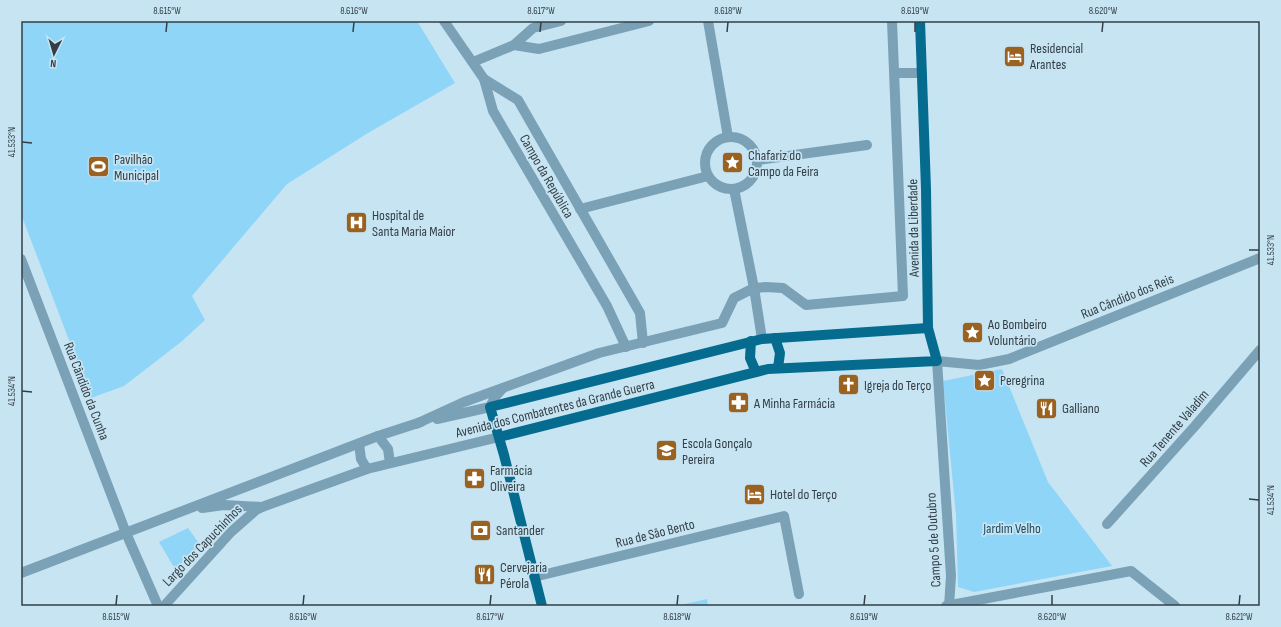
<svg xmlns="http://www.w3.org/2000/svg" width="1281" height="627" font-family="'Sofia Sans Condensed',sans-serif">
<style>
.green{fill:#8fd5f7}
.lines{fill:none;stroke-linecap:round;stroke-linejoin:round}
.minor{stroke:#7aa1b5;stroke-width:10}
.major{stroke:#056c8f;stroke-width:10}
.ticks{fill:none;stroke:#333f45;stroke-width:1.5}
.labels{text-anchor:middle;stroke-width:3.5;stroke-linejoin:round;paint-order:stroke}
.poi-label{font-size:14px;fill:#333f45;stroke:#c7e4f3;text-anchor:start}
.street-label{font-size:14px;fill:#333f45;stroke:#c7e4f3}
.park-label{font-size:14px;fill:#1f4a5e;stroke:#c7e4f3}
.neatline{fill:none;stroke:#333f45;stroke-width:1.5}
.ticks-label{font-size:10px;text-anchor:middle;fill:#333f45}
</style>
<rect width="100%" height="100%" fill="#c7e4f3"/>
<!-- green -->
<g class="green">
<polygon points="21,21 417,21 455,83 368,133 287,184 192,296 205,320 181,342 124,386 91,398 21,214"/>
<polygon points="1002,369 1048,482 1112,566 974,592 958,587 956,515 943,381"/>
<polygon points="188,528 201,546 175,569 159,542"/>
<polygon points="707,599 708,606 676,606"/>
</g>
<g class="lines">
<!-- minor -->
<g class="minor">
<polyline points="444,21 484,79 493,111 607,306 626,347"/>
<polyline points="708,21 728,137"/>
<polyline points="514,45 539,49 649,21"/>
<polyline points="473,62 514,45 533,28 561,21"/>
<polyline points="895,73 922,73"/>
<polyline points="484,79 518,100 640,313 643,343"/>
<circle cx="731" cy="163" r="26"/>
<polyline points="758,160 867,145"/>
<polyline points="734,189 754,288 762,339"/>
<polyline points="580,209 708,176"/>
<polyline points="21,259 126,533 158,606"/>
<polyline points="437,419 490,407 495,397 503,388"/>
<polyline points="416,424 464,402 599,353 722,323 734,298 754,288 766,287 783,288 806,305 903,296 892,21"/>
<polyline points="378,436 388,449 390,463"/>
<polyline points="359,444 361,459 367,469"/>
<polyline points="202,508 224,505 262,507 367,469 499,437"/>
<polyline points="1107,524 1195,426 1260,350"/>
<polyline points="21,573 378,436 421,422"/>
<polyline points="534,577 784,516 799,594"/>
<polyline points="164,606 231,532 256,510 262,507"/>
<polyline points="946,606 1131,571 1175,606"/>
<polyline points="949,606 951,576 937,361 979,365 1009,359 1260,258"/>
</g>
<!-- major -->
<g class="major">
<polyline points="775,338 780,353 778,368"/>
<polyline points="751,341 750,358 756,372"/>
<polyline points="499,437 768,369 937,361 928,328 926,189 920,21"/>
<polyline points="542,606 504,455 490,407 762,339 928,328"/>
</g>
</g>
<!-- ticks -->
<path class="ticks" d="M166,32L167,22M353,32L354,22M540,32L541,22M727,32L728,22M915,32V22M1102,32L1103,22M22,142L32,143M1249,250H1259M22,391L32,392M1249,499L1259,500M116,605L117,595M303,605L304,595M490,605L491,595M677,605L678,595M864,605L865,595M1052,605V595M1239,605L1240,595"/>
<!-- icons -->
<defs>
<symbol id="hotel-square" viewBox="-11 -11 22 22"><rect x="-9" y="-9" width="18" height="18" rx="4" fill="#9b621f" stroke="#c7e4f3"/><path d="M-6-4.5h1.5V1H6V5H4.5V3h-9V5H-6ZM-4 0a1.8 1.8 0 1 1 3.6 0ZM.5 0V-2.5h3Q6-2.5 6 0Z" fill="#fff"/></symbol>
<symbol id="sight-square" viewBox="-11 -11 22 22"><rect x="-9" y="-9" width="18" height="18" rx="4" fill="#9b621f" stroke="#c7e4f3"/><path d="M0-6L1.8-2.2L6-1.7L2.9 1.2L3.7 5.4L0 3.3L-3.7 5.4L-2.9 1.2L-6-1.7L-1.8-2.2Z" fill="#fff"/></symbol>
<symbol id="stadium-square" viewBox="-11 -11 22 22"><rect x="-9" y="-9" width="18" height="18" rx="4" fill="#9b621f" stroke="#c7e4f3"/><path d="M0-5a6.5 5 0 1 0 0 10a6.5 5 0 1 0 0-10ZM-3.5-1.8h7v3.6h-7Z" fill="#fff"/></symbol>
<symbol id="hospital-square" viewBox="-11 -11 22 22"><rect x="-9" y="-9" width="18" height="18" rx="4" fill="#9b621f" stroke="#c7e4f3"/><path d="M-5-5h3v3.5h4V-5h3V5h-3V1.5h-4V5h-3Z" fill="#fff"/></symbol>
<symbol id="church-square" viewBox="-11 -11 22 22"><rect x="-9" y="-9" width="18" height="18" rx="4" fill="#9b621f" stroke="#c7e4f3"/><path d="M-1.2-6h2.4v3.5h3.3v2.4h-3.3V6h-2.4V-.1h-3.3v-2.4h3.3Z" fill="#fff"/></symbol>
<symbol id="pharmacy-square" viewBox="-11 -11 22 22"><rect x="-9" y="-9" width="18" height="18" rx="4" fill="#9b621f" stroke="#c7e4f3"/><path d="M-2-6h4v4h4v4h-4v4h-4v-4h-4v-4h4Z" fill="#fff"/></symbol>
<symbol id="restaurant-square" viewBox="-11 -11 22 22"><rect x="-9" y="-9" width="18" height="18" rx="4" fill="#9b621f" stroke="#c7e4f3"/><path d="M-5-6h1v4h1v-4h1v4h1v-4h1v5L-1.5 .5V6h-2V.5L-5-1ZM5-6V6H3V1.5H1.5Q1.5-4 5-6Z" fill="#fff"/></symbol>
<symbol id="school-square" viewBox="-11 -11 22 22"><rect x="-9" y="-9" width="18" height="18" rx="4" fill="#9b621f" stroke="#c7e4f3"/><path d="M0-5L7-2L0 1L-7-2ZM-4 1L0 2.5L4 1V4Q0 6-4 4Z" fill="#fff"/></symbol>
<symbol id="bank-square" viewBox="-11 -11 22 22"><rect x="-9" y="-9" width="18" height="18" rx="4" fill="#9b621f" stroke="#c7e4f3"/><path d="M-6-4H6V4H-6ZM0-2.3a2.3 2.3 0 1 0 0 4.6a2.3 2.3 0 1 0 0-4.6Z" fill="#fff"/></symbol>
</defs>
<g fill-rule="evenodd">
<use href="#hotel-square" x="1002" y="44" width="25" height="25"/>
<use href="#sight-square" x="720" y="150" width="25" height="25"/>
<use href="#stadium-square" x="86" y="154" width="25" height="25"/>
<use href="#hospital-square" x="344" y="210" width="25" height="25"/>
<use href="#sight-square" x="960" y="320" width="25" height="25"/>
<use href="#sight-square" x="972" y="368" width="25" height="25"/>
<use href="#church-square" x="836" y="372" width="25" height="25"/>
<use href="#pharmacy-square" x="726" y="390" width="25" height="25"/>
<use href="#restaurant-square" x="1034" y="396" width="25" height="25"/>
<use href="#school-square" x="654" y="438" width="25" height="25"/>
<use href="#pharmacy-square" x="462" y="466" width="25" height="25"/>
<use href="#hotel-square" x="742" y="482" width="25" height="25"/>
<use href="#bank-square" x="468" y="518" width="25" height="25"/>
<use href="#restaurant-square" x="472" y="562" width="25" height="25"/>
</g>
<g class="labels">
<!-- poi labels -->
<g class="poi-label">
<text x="1030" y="53">Residencial<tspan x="1030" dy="16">Arantes</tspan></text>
<text x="748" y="160">Chafariz do<tspan x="748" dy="16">Campo da Feira</tspan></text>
<text x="114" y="164">Pavilhão<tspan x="114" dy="16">Municipal</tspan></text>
<text x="372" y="220">Hospital de<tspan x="372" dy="16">Santa Maria Maior</tspan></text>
<text x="988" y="329">Ao Bombeiro<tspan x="988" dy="16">Voluntário</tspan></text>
<text x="1000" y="385">Peregrina</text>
<text x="864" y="390">Igreja do Terço</text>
<text x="754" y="408">A Minha Farmácia</text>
<text x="1062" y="413">Galliano</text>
<text x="682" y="448">Escola Gonçalo<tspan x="682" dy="16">Pereira</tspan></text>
<text x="490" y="475">Farmácia<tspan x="490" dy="16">Oliveira</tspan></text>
<text x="770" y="499">Hotel do Terço</text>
<text x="496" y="535">Santander</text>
<text x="500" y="572">Cervejaria<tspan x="500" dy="16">Pérola</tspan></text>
</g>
<!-- street labels -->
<g class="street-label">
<text transform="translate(547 176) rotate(60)" y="5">Campo da República</text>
<text transform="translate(913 228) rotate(-91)" y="5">Avenida da Liberdade</text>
<text transform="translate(1127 296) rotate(-22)" y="5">Rua Cândido dos Reis</text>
<text transform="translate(87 391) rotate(69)" y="5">Rua Cândido da Cunha</text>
<text transform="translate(555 408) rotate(-14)" y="5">Avenida dos Combatentes da Grande Guerra</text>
<text transform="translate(1174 428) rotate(-49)" y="5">Rua Tenente Valadim</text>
<text transform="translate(655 533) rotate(-14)" y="5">Rua de São Bento</text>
<text transform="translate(933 540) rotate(-93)" y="5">Campo 5 de Outubro</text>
<text transform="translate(202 545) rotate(-46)" y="5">Largo dos Capuchinhos</text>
</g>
<!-- park labels -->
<g class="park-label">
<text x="1012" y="533">Jardim Velho</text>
</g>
</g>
<!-- border -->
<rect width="1281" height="627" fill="none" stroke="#c7e4f3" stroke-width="44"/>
<!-- north arrow -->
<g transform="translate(54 54) rotate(185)" stroke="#c7e4f3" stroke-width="3" paint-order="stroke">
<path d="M0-3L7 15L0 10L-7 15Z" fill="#333f45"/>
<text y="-6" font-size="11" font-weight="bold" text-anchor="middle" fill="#333f45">N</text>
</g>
<rect x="22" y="22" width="1237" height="583" class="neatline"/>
<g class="ticks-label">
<text x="167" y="14">8.615°W</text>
<text x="354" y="14">8.616°W</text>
<text x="541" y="14">8.617°W</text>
<text x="728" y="14">8.618°W</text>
<text x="915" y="14">8.619°W</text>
<text x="1103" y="14">8.620°W</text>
<text transform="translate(11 142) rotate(-90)" y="4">41.533°N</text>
<text transform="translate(1270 250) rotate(-90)" y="4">41.533°N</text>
<text transform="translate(11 391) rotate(-90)" y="4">41.534°N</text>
<text transform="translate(1270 500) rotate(-90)" y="4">41.534°N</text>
<text x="116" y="620">8.615°W</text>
<text x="303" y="620">8.616°W</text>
<text x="490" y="620">8.617°W</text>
<text x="677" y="620">8.618°W</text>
<text x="864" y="620">8.619°W</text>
<text x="1052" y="620">8.620°W</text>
<text x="1239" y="620">8.621°W</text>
</g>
</svg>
